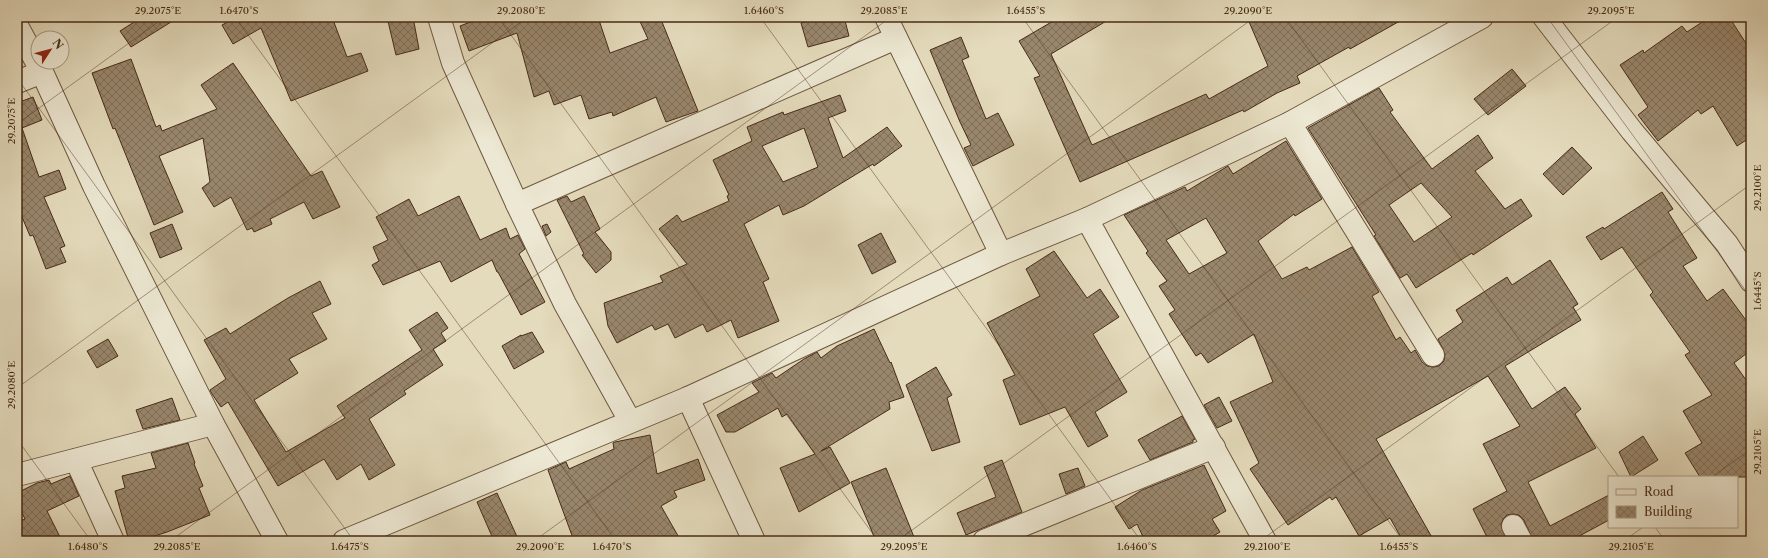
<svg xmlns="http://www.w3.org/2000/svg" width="1768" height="558" font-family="'Libre Caslon Text',serif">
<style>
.building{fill:url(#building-cross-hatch);stroke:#472b17;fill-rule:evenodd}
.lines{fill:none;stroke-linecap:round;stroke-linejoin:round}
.minor-casing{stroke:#6e5740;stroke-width:24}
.minor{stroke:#ede8d3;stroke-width:22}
.ticks{fill:none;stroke:#472b17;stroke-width:1;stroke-opacity:0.45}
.neatline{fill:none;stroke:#472b17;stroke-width:1.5}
.ticks-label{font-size:10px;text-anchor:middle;fill:#472b17}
</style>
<defs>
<pattern id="building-cross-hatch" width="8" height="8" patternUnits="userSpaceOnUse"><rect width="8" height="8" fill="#99876d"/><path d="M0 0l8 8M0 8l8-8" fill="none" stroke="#7f6f59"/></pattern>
</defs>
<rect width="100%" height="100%" fill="#e4dbbc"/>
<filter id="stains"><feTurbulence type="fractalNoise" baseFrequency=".005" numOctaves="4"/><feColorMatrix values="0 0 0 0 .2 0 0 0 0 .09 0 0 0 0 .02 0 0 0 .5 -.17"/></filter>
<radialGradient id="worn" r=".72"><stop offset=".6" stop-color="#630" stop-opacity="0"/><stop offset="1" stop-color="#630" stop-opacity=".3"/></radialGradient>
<!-- building -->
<g class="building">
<polygon points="142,17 179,17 131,47 120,31"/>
<polygon points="237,17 332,17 347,57 361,53 368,71 291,101 261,28 233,44 222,25"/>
<polygon points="387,17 413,17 419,49 396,55"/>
<polygon points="472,17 598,17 610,53 648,39 638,17 660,17 698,111 666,122 656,97 613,116 612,112 589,119 581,95 554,105 549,91 534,97 517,33 469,51 460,26 473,21"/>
<polygon points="823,17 844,17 849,36 808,47 801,23"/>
<polygon points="1060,17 1113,17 1051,54 1092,145 1206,94 1209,99 1268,66 1247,17 1407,17 1350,49 1349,47 1297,76 1300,83 1277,93 1244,112 1243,110 1080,182 1034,78 1040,76 1019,41"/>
<polygon points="1710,17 1729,17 1751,51 1751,137 1737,146 1713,106 1701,114 1698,110 1658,141 1638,115 1648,107 1620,65 1643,50 1644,53 1682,26 1687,32"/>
<polygon points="961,37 969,57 962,60 986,119 998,113 1014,145 973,166 964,148 971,145 960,122 930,50"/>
<polygon points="131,59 156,127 160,125 162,131 217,109 201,85 233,63 311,176 322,171 340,207 313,219 304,202 270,219 272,224 254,232 252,228 247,230 231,197 214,207 202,188 210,182 203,138 159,156 183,212 154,225 115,128 113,129 92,73"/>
<polygon points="1512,69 1526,86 1488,115 1474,99"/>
<path d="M1379,88L1393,110L1390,112L1432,169L1478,135L1493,158L1475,171L1505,209L1521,199L1532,216L1473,255L1472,253L1416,288L1407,274L1400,278L1374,236L1376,235L1308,128ZM1421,183L1452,217L1414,242L1389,205Z"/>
<path d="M840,95L846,111L828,118L843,158L887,127L902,146L874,166L873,164L804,206L783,215L779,205L744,224L769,279L763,282L779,321L738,338L731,320L707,332L703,324L675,338L668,324L655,330L652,325L617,343L608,326L604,303L663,282L660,276L687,264L659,229L677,215L682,222L729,201L727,196L729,195L713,160L752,141L747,127L783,112L784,115ZM804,128L818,167L783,182L762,146Z"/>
<polygon points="33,97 42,120 22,128 39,177 59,170 66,189 44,197 65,246 60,248 66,262 46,269 33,235 30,236 17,205 17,103"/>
<path d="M1286,141L1322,199L1295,216L1294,214L1258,241L1282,279L1307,267L1309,270L1352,247L1379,292L1372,296L1396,340L1400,337L1411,353L1415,350L1422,362L1427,366L1434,367L1439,366L1444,361L1445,354L1438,339L1463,322L1456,310L1507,277L1512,285L1550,260L1578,304L1573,307L1581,320L1505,366L1532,409L1565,387L1581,409L1575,414L1596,448L1528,482L1550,526L1609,495V520L1570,541H1533L1524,520L1519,515L1513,514L1507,515L1503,519L1501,525L1507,541H1489L1473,509L1507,491L1483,444L1520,426L1488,376L1376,439L1434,541H1403L1390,518L1359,536L1336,497L1332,500L1330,497L1288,525L1250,469L1259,463L1230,402L1273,382L1254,334L1208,363L1201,353L1196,356L1169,314L1175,310L1159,286L1167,281L1146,253L1148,251L1124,215L1185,187L1187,191L1228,166L1233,174ZM1206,218L1227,253L1189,274L1166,240Z"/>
<polygon points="1572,147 1592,168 1563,195 1543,174"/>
<polygon points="1662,192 1673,209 1668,212 1697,258 1683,266 1707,301 1723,289 1751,327 1751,350 1734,363 1751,387 1751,477 1700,477 1685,453 1702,443 1683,411 1712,395 1685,355 1690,352 1650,295 1653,292 1622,247 1601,260 1586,237 1603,227 1604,229"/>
<polygon points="459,196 480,240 506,228 510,239 518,235 525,249 519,254 545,302 521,315 498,272 497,272 492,260 451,282 440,261 383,285 372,265 379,261 373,247 388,240 376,217 409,199 418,216"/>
<polygon points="567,196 571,202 584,196 600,229 595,232 611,252 611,260 596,273 582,255 584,254 557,200"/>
<polygon points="172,224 182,249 160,258 150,233"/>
<polygon points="547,224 551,232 546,236 542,226"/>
<polygon points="881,233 896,262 872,274 858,245"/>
<polygon points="1054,251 1087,298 1100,289 1119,317 1093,334 1127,392 1095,412 1108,436 1088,447 1065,407 1020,425 1003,380 1015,375 987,323 1040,296 1026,269"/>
<polygon points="320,281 331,304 312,313 327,339 289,359 298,373 254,400 286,452 345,418 337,406 422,350 409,330 437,312 448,328 441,333 446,341 433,349 443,365 404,391 406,394 369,419 395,465 369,480 361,464 337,480 324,459 278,486 228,402 221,407 212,394 210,390 226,379 204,340 226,328 230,334 288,298"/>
<polygon points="874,329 890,363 891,362 904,397 889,402 890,409 821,451 830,447 850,483 799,512 780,468 815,454 787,414 782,417 778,408 735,432 726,432 717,415 759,392 752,383 772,373 776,378 804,359 817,352 821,358 837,346"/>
<polygon points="532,332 544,352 514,369 502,346 521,335 521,336"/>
<polygon points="108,339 118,356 97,368 87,351"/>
<polygon points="936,367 952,395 947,398 960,442 932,451 906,385"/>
<polygon points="1219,397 1232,421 1217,428 1204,405"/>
<polygon points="172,398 180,420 143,429 136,410"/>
<polygon points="1182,416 1195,439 1193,440 1193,442 1150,460 1138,440"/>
<polygon points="650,435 657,474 698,459 705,480 674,491 677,497 661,506 681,541 574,541 548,470 566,462 569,469 614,449 613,443 615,442"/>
<polygon points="1643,436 1658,460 1631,477 1619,452"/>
<polygon points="188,443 195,463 194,464 203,486 199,488 210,515 167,532 139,541 129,541 115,491 125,488 122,476 156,468 151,453"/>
<polygon points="1002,460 1022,512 966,535 957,513 996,497 984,467"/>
<polygon points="1204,465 1226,511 1212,519 1220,532 1205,541 1145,541 1137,524 1129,529 1115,507 1142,490"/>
<polygon points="886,468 914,537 911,538 913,541 876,541 851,482"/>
<polygon points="1078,468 1085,486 1066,494 1059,474"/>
<polygon points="70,476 79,496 47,511 62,541 17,541 17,522 25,519 17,503 17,493 37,483 49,480 51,484"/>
<polygon points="497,493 519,541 494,541 477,502"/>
</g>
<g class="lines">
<defs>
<g id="minor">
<polyline points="439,17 453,63 517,204 565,304 630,421"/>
<polyline points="886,17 1001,254 1087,219 1265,541"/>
<polyline points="1544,17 1632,131 1727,244 1751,281"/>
<polyline points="17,26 42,72 94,186 213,424 277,541"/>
<polyline points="17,82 42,72"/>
<polyline points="1290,123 1433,355"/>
<polyline points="517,204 896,38"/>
<polyline points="1087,219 1290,123 1482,17"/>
<polyline points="688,398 754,541"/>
<polyline points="76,460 113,541"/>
<polyline points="17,475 213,424"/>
<polyline points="1513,526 1521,541"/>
<polyline points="344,541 688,398 1001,254"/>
<polyline points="984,541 1214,447"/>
</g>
</defs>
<!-- minor casing -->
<use href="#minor" class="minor-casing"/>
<!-- minor -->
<use href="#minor" class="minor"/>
</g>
<!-- ticks -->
<path class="ticks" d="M235,17L616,541M498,17L878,541M760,17L1141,541M1022,17L1403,541M1285,17L1619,477M1547,17L1751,298M17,78L354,541M17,124L165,17M17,388L528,17M17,439L91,541M1712,477L1751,449M1655,527L1665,541M170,541L891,17M534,541L1255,17M897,541L1618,17M1260,541L1751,184M1624,541L1643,527"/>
<!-- margin -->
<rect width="1768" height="558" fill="none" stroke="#e4dbbc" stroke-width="44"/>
<!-- legend -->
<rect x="1608" y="476" width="130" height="52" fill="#ede8d3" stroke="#ab9c88"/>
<rect x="1616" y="489" width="20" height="6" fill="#ede8d3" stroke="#ab9c88"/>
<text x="1644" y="496" font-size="12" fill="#472b17">Road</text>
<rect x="1616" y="506" width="20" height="12" fill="url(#building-cross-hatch)" stroke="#ab9c88"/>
<text x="1644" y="516" font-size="12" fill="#472b17">Building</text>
<!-- north arrow -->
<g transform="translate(50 50) rotate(54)"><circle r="19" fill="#ede8d3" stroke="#ab9c88"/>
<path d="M0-3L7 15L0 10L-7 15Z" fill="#8f2418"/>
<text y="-6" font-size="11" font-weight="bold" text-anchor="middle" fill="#472b17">N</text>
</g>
<rect x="22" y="22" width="1724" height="514" class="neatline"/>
<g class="ticks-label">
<text x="158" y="14">29.2075°E</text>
<text x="239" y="14">1.6470°S</text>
<text x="521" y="14">29.2080°E</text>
<text x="764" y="14">1.6460°S</text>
<text x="884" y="14">29.2085°E</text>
<text x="1026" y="14">1.6455°S</text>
<text x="1248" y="14">29.2090°E</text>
<text x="1611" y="14">29.2095°E</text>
<text transform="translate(11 121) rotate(-90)" y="4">29.2075°E</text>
<text transform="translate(1757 188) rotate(-90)" y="4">29.2100°E</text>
<text transform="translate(1757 291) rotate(-90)" y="4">1.6445°S</text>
<text transform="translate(11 385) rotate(-90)" y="4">29.2080°E</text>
<text transform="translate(1757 452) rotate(-90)" y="4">29.2105°E</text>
<text x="88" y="550">1.6480°S</text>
<text x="177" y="550">29.2085°E</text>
<text x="350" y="550">1.6475°S</text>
<text x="540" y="550">29.2090°E</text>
<text x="612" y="550">1.6470°S</text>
<text x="904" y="550">29.2095°E</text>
<text x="1137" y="550">1.6460°S</text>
<text x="1267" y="550">29.2100°E</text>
<text x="1399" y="550">1.6455°S</text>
<text x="1631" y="550">29.2105°E</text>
</g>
<rect width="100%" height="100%" filter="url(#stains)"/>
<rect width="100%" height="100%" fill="url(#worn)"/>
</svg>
